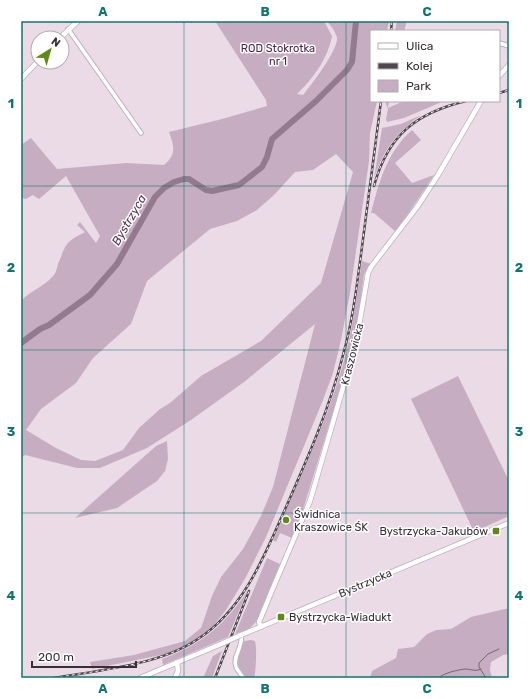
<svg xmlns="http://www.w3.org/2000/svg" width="530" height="699" font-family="Rubik,sans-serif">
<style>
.green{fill:#c6adc1;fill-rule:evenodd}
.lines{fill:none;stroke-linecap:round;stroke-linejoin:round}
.stream{stroke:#776473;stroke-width:1}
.river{stroke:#937a8e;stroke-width:6}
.minor-casing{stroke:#bfb0bc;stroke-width:5.5}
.tertiary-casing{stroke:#bfb0bc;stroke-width:6}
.minor{stroke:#fff;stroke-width:3.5}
.tertiary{stroke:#fff;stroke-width:4.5}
.rail-casing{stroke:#4f474d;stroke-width:2.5}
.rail{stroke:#fff;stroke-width:1;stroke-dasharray:3;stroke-linecap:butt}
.tertiary-bridge-casing{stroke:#bfb0bc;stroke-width:6;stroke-linecap:butt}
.tertiary-bridge{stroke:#fff;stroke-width:4.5}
.grid{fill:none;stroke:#0f766e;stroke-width:1;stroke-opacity:0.55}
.poi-dot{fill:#5f8a1a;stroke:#fff;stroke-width:1.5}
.labels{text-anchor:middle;stroke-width:3;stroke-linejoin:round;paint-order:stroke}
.park-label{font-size:11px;fill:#4a2545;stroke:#fff}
.street-label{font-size:11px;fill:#363035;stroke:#fff}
.poi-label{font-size:11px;fill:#363035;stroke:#fff;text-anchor:start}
.water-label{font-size:12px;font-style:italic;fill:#532d4e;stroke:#fff}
.neatline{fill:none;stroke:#0f766e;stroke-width:1.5}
.grid-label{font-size:13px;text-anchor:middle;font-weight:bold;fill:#0f766e}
</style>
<rect width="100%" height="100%" fill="#ebdbe7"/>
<!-- green -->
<g class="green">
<path d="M215,21H324L332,36C328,58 313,79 297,94L303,95C311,85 338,50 337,38C336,32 330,25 327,21H389L387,31H371V101H377L370,133L369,161L350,293L341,340L333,373L323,400L304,446L266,537L246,577L226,610L214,625L200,637L185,646L166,654L92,669L90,662L134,655L185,641L201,628L212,596L221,577L243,549L261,516L273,487L315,324L244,382L191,420L147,448L100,468H77L25,455L21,458V301C31,290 44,287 53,276C56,273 57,268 58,264C67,243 64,243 85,232L77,225L80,222L96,243L100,236L66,176L39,199L33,195L26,199L21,198V145L31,138L57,169L126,163L164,165C177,154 174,146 169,132L222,119L267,106L266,100ZM336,154L353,172L321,283L261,341L201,376L170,403L160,409L139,428L123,450L95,461L81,460L56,448L26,430L41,409L76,383L93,358L131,324L147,281L210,229L237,221L257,210L274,195L295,172L313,170Z"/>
<polygon points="397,21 407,21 404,31 395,31"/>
<polygon points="385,101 389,101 388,108 404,101 444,101 404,118 387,122 386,119 388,109"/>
<path d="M421,115C395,134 384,149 374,179L382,128L401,124Z"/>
<path d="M412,130L421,140L395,163L412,183L434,175L396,232L374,213H371C379,182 387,152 412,130Z"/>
<path d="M362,261L371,264L364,274L358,320L351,353L302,513L292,538L280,533L276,542L273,540C297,484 324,429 341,371C352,336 356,298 362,261Z"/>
<polygon points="458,376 509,481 509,516 474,532 411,399"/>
<polygon points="167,441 168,459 165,471 157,481 117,508 75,518 156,446"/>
<polygon points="267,558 280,564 256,622 249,629 235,634"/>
<path d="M247,592L228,637L163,665L162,659C202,644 222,627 247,592Z"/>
<polygon points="509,608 509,654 503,655 491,662 490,670 492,678 370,678 372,671 396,658 398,649 414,647 427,634 436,630 451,629 471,617"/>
<path d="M251,640L255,641C257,648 256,671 254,678H245C234,666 238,655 244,641Z"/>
<polygon points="222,651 212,678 203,678 213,656"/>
</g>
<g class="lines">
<!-- stream -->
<g class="stream">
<path d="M438,678C444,673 457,670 465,669C471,669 475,672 481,669"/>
<polyline points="486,678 479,667 479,663 488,654 499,649"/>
</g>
<!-- river -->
<polyline class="river" points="21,343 40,329 49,325 90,295 117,264 155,197 164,188 174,182 184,179 189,179 206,190 212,191 239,185 262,167 267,157 272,139 316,101 347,70 352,62 356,21"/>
<defs>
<g id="minor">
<polyline points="68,29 141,133"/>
<polyline points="499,43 509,46"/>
<path d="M241,635C244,646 232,656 236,667C238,671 241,674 243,678"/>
</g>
<g id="tertiary">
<polyline points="60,38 78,21"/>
<polyline points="499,76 509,65"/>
<polyline points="21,79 38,61"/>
<polyline points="261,627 259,622 273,588 310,501 356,343 368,273 371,267 417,207 438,175 481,101"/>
<polyline points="241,635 509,523"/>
<polyline points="140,678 221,644"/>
<polyline points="175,678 178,671 177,662"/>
</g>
</defs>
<!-- minor casing -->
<use href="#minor" class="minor-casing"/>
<!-- tertiary casing -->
<use href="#tertiary" class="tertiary-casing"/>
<!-- minor -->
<use href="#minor" class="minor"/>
<!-- tertiary -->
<use href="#tertiary" class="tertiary"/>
<defs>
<g id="rail">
<polyline points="391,31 392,21"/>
<polyline points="499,93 509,90"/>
<path d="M374,186C388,135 416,113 466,101"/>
<path d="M54,678C100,670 160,665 198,639C241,611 262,562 282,516C305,464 329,411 343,355C353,320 357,283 362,247C368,198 375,150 381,101"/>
<polyline points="215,678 249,591"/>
</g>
</defs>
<!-- rail casing -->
<use href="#rail" class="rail-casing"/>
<!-- rail -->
<use href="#rail" class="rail"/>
<defs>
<polyline id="tertiary-bridge" points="221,644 241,635"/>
</defs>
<!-- tertiary-bridge casing -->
<use href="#tertiary-bridge" class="tertiary-bridge-casing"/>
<!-- tertiary-bridge -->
<use href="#tertiary-bridge" class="tertiary-bridge"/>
</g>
<!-- grid -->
<path class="grid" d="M184,21V678M346,21V678M21,186H509M21,350H509M21,513H509"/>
<!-- markers -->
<g class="poi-dot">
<circle cx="286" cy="520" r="4"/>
<rect x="492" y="527" width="8" height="8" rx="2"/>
<rect x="277" y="613" width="8" height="8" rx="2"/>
</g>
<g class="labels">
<!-- park labels -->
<g class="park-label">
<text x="278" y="52">ROD Stokrotka<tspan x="278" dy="13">nr 1</tspan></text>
</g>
<!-- street labels -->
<g class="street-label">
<text transform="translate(352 354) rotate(-76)" y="4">Kraszowicka</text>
<text transform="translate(365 583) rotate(-23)" y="4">Bystrzycka</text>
</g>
<!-- poi labels -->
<g class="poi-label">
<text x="294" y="518">Świdnica<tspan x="294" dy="13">Kraszowice ŚK</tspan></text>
<text x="488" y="535" text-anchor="end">Bystrzycka-Jakubów</text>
<text x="289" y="621">Bystrzycka-Wiadukt</text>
</g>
<!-- water labels -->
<g class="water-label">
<text transform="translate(129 220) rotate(-60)" y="4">Bystrzyca</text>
</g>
</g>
<!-- border -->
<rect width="530" height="699" fill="none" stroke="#ffffff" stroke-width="44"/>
<!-- legend -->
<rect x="370" y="30" width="130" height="72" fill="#ffffff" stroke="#afacae"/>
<rect x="378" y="43" width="20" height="6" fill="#ffffff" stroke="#afacae"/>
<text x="406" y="50" font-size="12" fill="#363035">Ulica</text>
<rect x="378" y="63" width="20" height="6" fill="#4f474d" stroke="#afacae"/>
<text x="406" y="70" font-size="12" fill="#363035">Kolej</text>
<rect x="378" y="80" width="20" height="12" fill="#c6adc1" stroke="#afacae"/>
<text x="406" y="90" font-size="12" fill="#363035">Park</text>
<!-- north arrow -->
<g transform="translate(50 50) rotate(37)"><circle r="19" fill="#ffffff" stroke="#afacae"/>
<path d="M0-3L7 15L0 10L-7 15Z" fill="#5f8a1a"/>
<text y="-6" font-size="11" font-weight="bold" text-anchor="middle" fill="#363035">N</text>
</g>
<!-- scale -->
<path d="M32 661v6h104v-6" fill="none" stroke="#363035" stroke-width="2"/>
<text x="38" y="661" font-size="12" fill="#363035" stroke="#ffffff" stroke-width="3" paint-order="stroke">200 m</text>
<rect x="22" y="22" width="486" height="655" class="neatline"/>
<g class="grid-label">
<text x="103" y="16">A</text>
<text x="265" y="16">B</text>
<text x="427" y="16">C</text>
<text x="11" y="108">1</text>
<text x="519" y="108">1</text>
<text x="11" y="272">2</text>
<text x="519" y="272">2</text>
<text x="11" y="436">3</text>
<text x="519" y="436">3</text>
<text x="11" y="600">4</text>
<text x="519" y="600">4</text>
<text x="103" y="693">A</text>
<text x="265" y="693">B</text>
<text x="427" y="693">C</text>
</g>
</svg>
